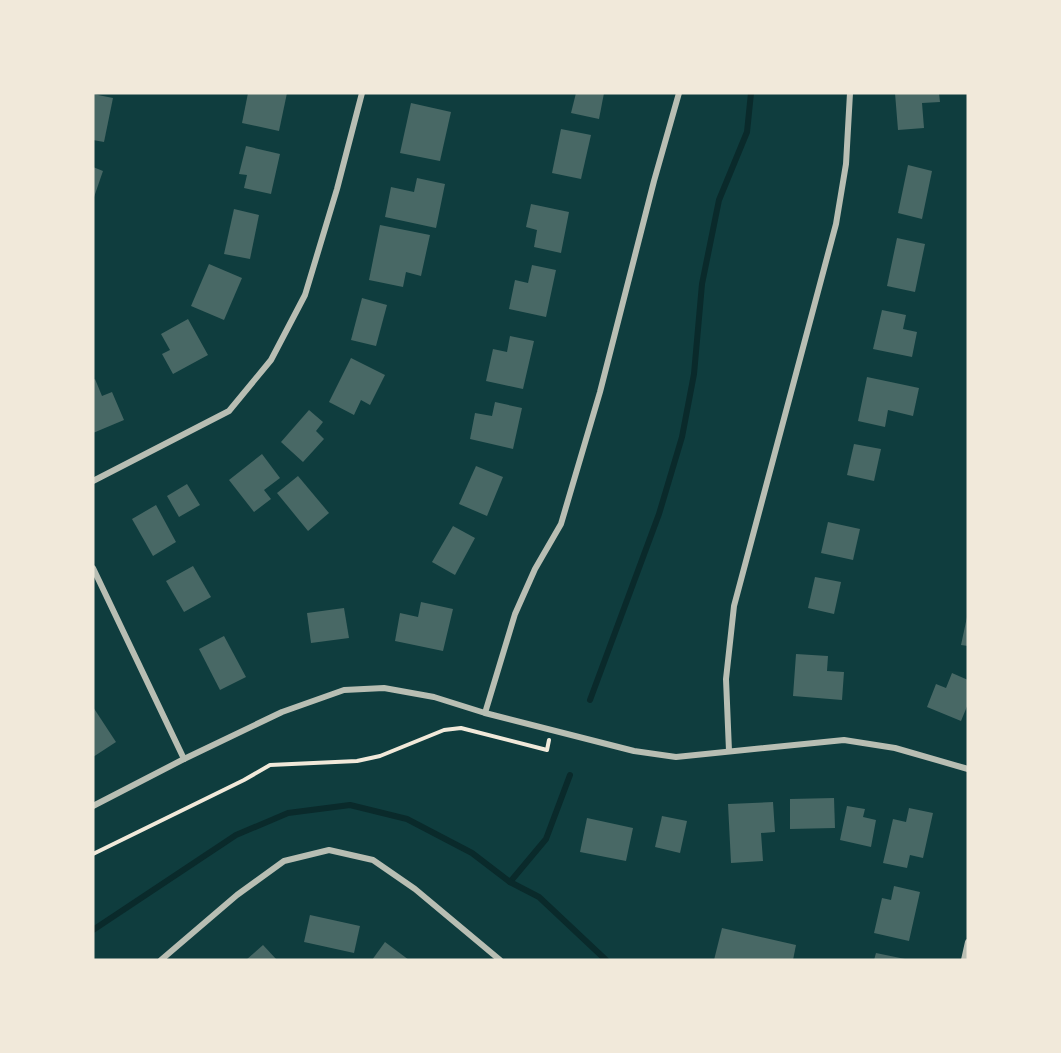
<svg xmlns="http://www.w3.org/2000/svg" width="1061" height="1053" font-family="Figtree,sans-serif">
<style>
.lines{fill:none;stroke-linecap:round;stroke-linejoin:round}
.stream{stroke:#0a2a2b;stroke-width:6}
.building{fill:#486865}
.path{stroke:#f1e9da;stroke-width:4}
.minor{stroke:#b8beb3;stroke-width:6}
</style>
<rect width="100%" height="100%" fill="#0f3d3e"/>
<g class="lines">
<!-- stream -->
<g class="stream">
<polyline points="590,700 659,514 682,437 694,374 702,284 719,200 747,132 751,93"/>
<polyline points="510,882 546,839 570,775"/>
<polyline points="93,930 236,835 288,813 350,805 407,819 472,853 510,882 539,897 606,960"/>
</g>
</g>
<!-- building -->
<g class="building">
<polygon points="248,93 287,93 279,131 242,123"/>
<polygon points="576,93 604,93 599,119 571,113"/>
<polygon points="895,93 939,93 940,102 922,103 924,128 898,130"/>
<polygon points="93,94 113,98 104,142 93,140"/>
<polygon points="411,103 451,112 440,161 400,153"/>
<polygon points="561,129 591,135 581,179 552,173"/>
<polygon points="246,146 280,154 271,194 244,188 247,175 239,174"/>
<polygon points="908,165 932,171 922,219 898,213"/>
<polygon points="93,167 103,171 93,200"/>
<polygon points="417,178 445,184 436,228 385,217 391,187 414,192"/>
<polygon points="531,204 569,212 561,253 534,247 537,230 526,227"/>
<polygon points="234,209 259,215 250,259 224,254"/>
<polygon points="380,225 430,235 421,276 406,272 403,287 369,280"/>
<polygon points="897,238 925,244 915,292 887,286"/>
<polygon points="209,264 242,278 224,320 191,306"/>
<polygon points="532,265 556,270 546,317 509,309 515,280 528,283"/>
<polygon points="362,298 387,305 376,346 351,340"/>
<polygon points="882,310 906,315 903,329 917,332 912,357 873,349"/>
<polygon points="188,319 208,355 173,374 162,354 170,350 161,334"/>
<polygon points="510,336 534,341 523,389 486,381 493,349 507,352"/>
<polygon points="351,358 385,375 370,405 361,400 354,415 329,402"/>
<polygon points="867,377 919,388 913,416 888,410 885,427 858,421"/>
<polygon points="95,379 102,396 112,392 124,420 93,433 93,380"/>
<polygon points="495,402 522,408 513,449 470,439 475,413 492,416"/>
<polygon points="309,410 323,422 316,431 324,439 303,462 281,442"/>
<polygon points="854,444 881,449 874,481 847,475"/>
<polygon points="262,454 280,478 264,490 271,499 254,512 229,480"/>
<polygon points="476,466 503,477 487,516 459,504"/>
<polygon points="298,476 329,513 308,531 277,493"/>
<polygon points="187,484 200,505 179,517 167,496"/>
<polygon points="156,505 176,542 153,556 132,519"/>
<polygon points="828,522 860,529 853,560 821,553"/>
<polygon points="453,526 475,538 455,575 432,562"/>
<polygon points="193,566 211,597 184,612 166,581"/>
<polygon points="815,577 841,582 834,614 808,608"/>
<polygon points="421,602 453,609 443,651 395,641 400,613 418,617"/>
<polygon points="344,608 349,638 311,643 307,613"/>
<polygon points="967,617 968,617 968,646 961,645"/>
<polygon points="224,636 246,677 220,690 199,649"/>
<polygon points="796,654 828,656 827,671 844,672 842,700 793,696"/>
<polygon points="952,673 968,680 968,704 961,721 927,707 936,684 946,688"/>
<polygon points="93,707 116,742 93,757"/>
<polygon points="834,798 835,828 790,829 790,799"/>
<polygon points="773,802 775,832 761,833 763,861 731,863 728,804"/>
<polygon points="847,806 865,809 863,817 876,820 871,847 840,840"/>
<polygon points="909,808 933,813 923,858 910,855 907,868 883,863 893,819 906,822"/>
<polygon points="662,816 687,821 680,853 655,847"/>
<polygon points="587,818 633,828 626,861 580,852"/>
<polygon points="894,886 920,892 909,941 874,933 882,898 891,900"/>
<polygon points="310,915 360,926 354,953 304,942"/>
<polygon points="722,928 796,945 793,960 714,960"/>
<polygon points="385,942 409,960 372,960"/>
<polygon points="263,945 277,960 246,960"/>
<polygon points="876,953 905,959 904,960 874,960"/>
</g>
<g class="lines">
<!-- path -->
<polyline class="path" points="93,854 244,780 270,765 357,761 380,756 444,730 461,728 547,750 549,740"/>
<!-- minor -->
<g class="minor">
<polyline points="93,481 229,411 271,360 305,295 337,189 362,93"/>
<polyline points="93,568 184,759"/>
<polyline points="485,713 515,614 535,569 561,524 600,392 654,181 679,93"/>
<polyline points="729,751 726,679 734,606 836,224 846,164 850,93"/>
<polyline points="93,806 184,759 282,712 344,690 384,688 434,697 485,713 634,751 676,757 844,740 895,748 968,769"/>
<polyline points="161,960 237,895 284,861 329,850 373,860 415,889 500,960"/>
<polyline points="964,960 968,942"/>
</g>
</g>
<!-- border -->
<rect width="1061" height="1053" fill="none" stroke="#f1e9da" stroke-width="189"/>
</svg>
